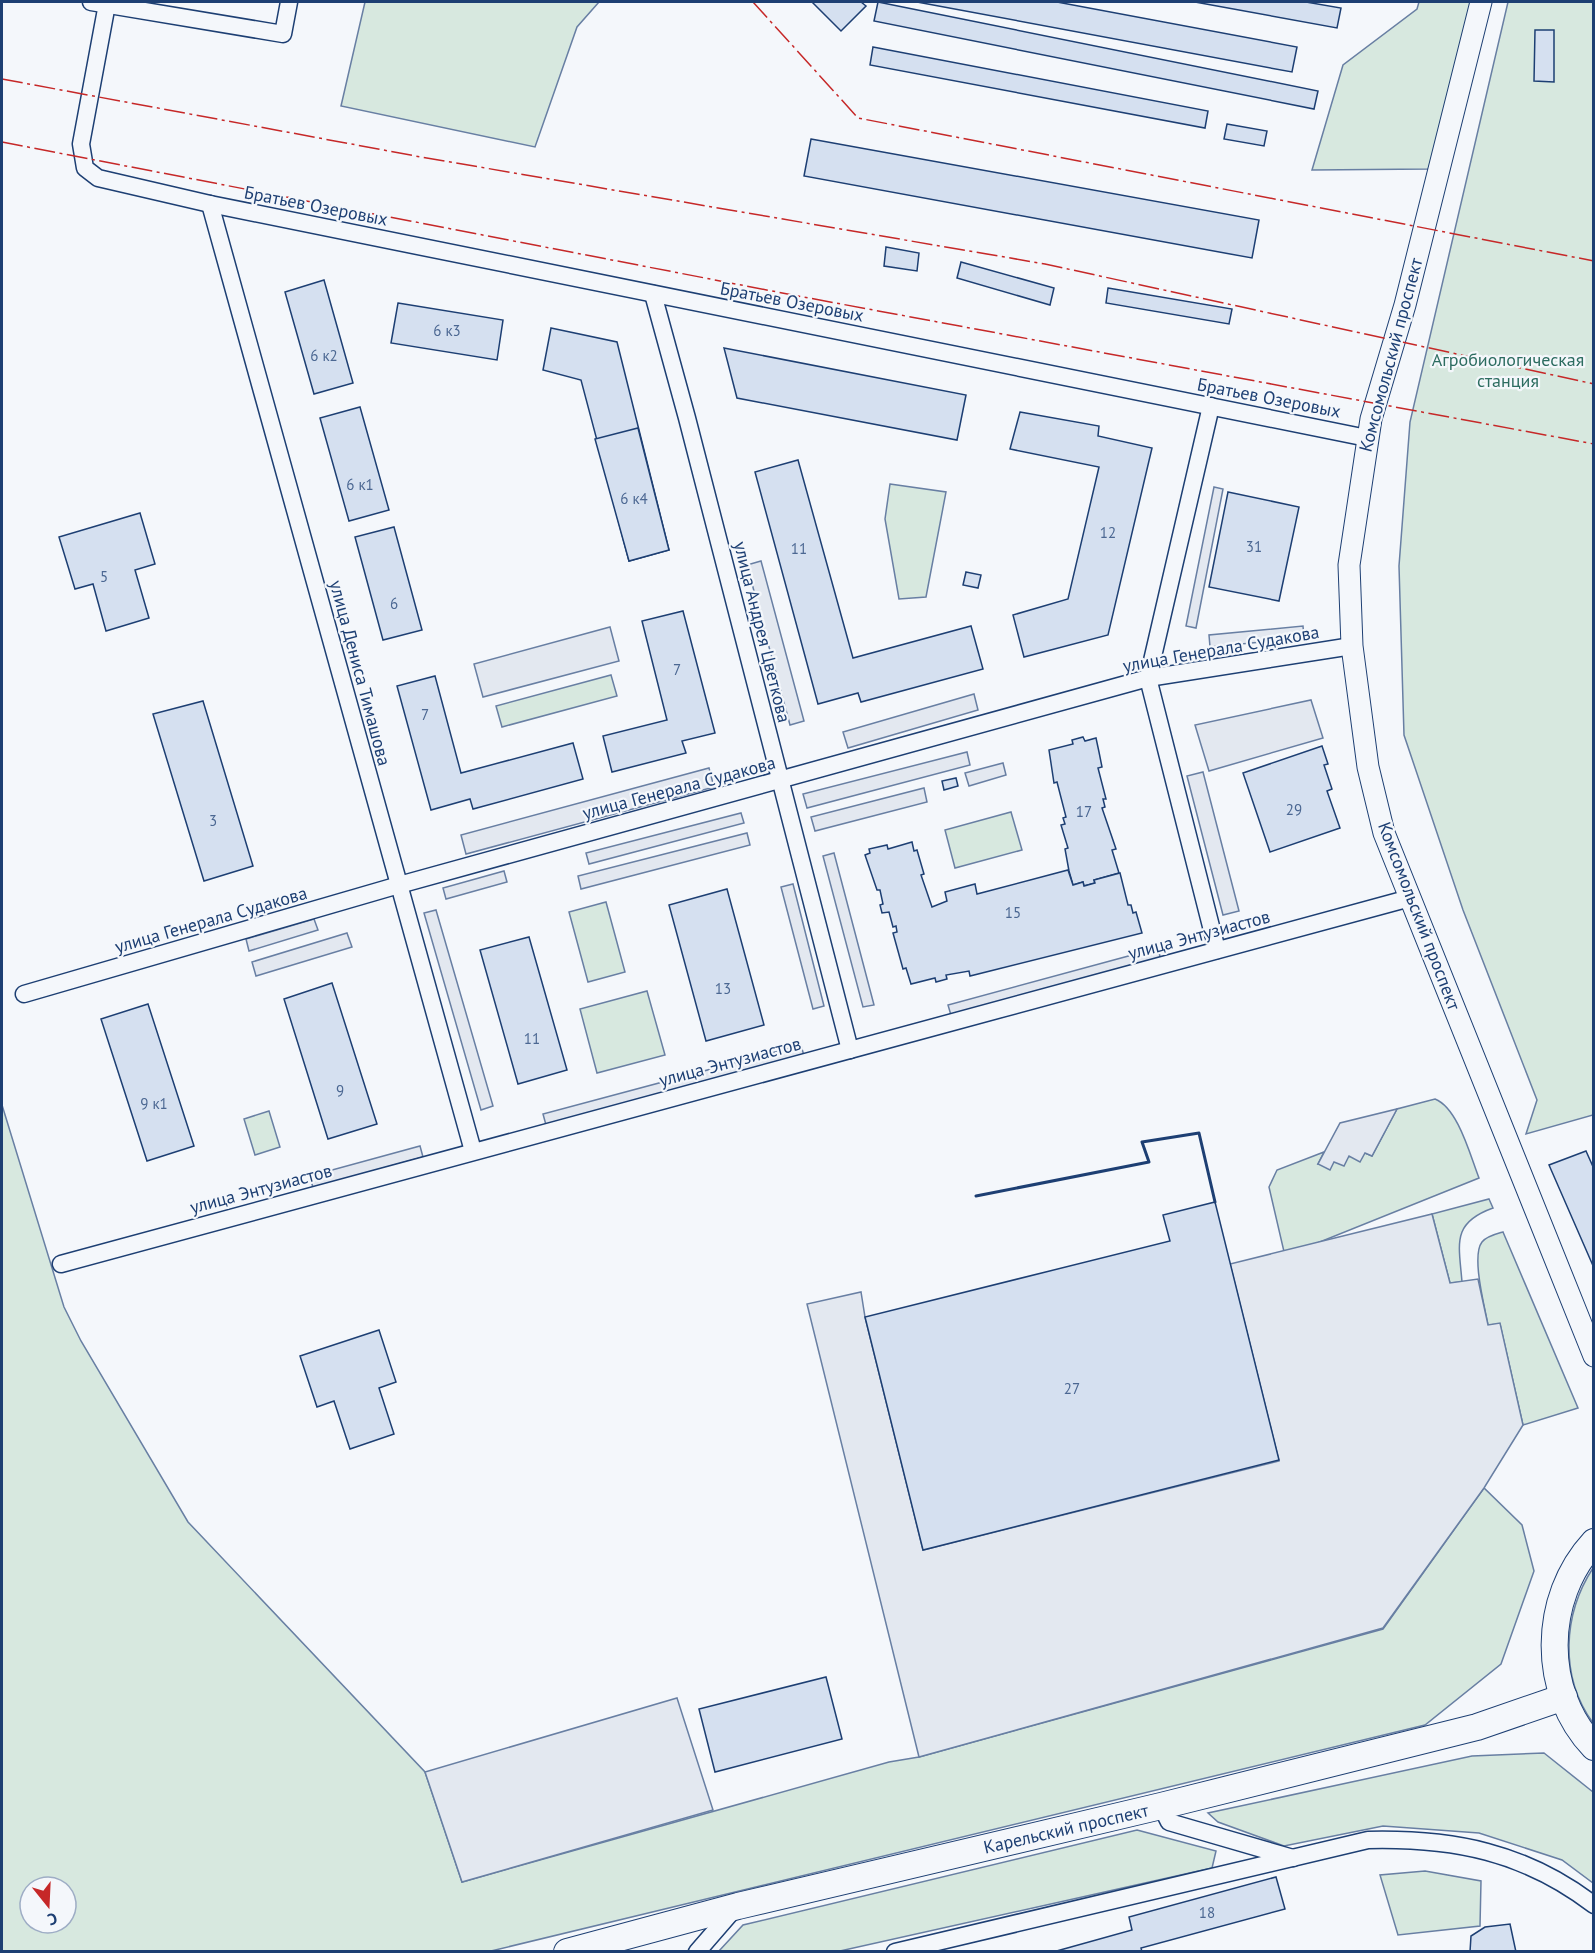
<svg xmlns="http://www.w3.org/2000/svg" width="1595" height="1953" font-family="'PT Sans',sans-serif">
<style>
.green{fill:#d7e8df;stroke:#687fa3;stroke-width:1.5;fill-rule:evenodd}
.parking{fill:#e3e8f0;stroke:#687fa3;stroke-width:1.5}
.building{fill:#d5e0f0;stroke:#1d3f73;stroke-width:1.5}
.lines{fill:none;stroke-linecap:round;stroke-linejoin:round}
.minor-casing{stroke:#1d3f73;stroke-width:19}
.tertiary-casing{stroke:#1d3f73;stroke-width:23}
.primary-casing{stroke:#1d3f73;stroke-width:28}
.minor{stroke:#f4f7fb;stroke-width:16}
.tertiary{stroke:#f4f7fb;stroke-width:21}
.primary{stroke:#f4f7fb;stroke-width:26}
.wall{stroke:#1d3f73;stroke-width:3}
.power{stroke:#c62828;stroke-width:1.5;stroke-dasharray:21 4.5 3 4.5;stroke-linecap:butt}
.labels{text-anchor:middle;stroke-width:4.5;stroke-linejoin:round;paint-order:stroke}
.number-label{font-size:15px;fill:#4b6792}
.street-label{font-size:18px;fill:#1d3f73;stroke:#f4f7fb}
.park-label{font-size:18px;fill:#2c6c60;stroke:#f4f7fb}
</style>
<rect width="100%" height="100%" fill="#f4f7fb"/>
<!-- green -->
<g class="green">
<polygon points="365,2 599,2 577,27 535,147 341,106"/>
<polygon points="1419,2 1471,2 1429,169 1312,170 1343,65 1417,9"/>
<polygon points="1508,2 1593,2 1593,1115 1526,1134 1537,1100 1463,910 1404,735 1399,566 1410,422"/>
<polygon points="890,484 946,492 926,597 899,599 885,519"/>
<polygon points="611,675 617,696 502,727 496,706"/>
<polygon points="1011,812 1022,850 955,868 945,830"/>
<polygon points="606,902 625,972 588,982 569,912"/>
<polygon points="647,991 665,1055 597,1073 580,1009"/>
<path d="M1435,1099C1458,1108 1470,1155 1479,1178L1285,1256L1269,1187L1277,1170L1324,1152L1318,1164L1365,1153L1372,1156L1397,1109Z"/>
<path d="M2,1105L64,1307L81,1341L188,1522L425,1772L462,1882L889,1762L919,1757L1383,1629L1484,1488L1522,1525L1534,1571L1501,1664L1425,1725L491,1951H2ZM30,1887H66V1923H30Z"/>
<polygon points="269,1111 280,1147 255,1155 244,1119"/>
<path d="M1489,1199L1493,1208C1451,1223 1459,1244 1462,1282L1450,1283L1432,1214Z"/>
<path d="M1503,1232L1578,1408L1523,1425L1500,1324L1488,1325C1485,1308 1471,1256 1482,1242C1487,1236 1496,1234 1503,1232Z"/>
<path d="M1593,1568V1723C1559,1676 1563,1614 1593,1568Z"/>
<polygon points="1544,1753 1593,1792 1593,1883 1562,1860 1479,1833 1383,1826 1284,1846 1218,1822 1208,1813 1472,1756"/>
<polygon points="1137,1830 1216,1851 1212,1868 840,1951 719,1951 743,1925"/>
<polygon points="1425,1871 1481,1881 1480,1926 1398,1935 1380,1875"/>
</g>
<!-- parking -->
<g class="parking">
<polygon points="1214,487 1223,489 1196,628 1186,626"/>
<polygon points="761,561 804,721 790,725 747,565"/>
<polygon points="1303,626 1304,638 1210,647 1209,635"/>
<polygon points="610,627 619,661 483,697 474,664"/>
<polygon points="974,694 978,710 848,748 843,732"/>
<polygon points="1311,700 1323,738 1209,771 1195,725"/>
<polygon points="967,752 970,765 807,808 803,794"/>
<polygon points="1003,763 1006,775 969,786 965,773"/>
<polygon points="709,768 714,787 466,854 461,835"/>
<polygon points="1203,772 1239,911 1223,915 1187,776"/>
<polygon points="924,788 927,802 815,831 811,817"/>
<polygon points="741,813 744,823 589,864 586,853"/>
<polygon points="747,833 750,845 581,889 578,876"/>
<polygon points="834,853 874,1005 863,1007 823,856"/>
<polygon points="504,871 507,882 446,899 443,888"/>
<polygon points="793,884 824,1006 813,1009 781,887"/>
<polygon points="436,910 493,1106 481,1110 424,913"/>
<polygon points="314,919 318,930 249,951 246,939"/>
<polygon points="347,933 352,947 256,976 252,962"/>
<polygon points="1158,948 1162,965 953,1022 948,1005"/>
<polygon points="801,1045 804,1056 546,1125 543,1114"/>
<polygon points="1397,1109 1372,1156 1365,1153 1360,1162 1349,1156 1344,1166 1334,1162 1330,1170 1318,1164 1340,1123"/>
<polygon points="420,1146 423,1157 313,1188 310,1176"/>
<polygon points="1432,1214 1450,1283 1478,1279 1488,1325 1500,1323 1523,1425 1484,1488 1383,1628 919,1757 807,1304 861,1292 865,1317 923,1550 1279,1461 1230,1264"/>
<polygon points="677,1698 713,1810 462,1882 425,1772"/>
</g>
<!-- building -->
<g class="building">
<polygon points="812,2 861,2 866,6 841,31"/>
<polygon points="878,2 1318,91 1314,109 874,21"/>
<polygon points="917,2 1057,2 1297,47 1292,72"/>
<polygon points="1195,2 1306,2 1341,8 1337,28"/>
<polygon points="1535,30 1554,30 1554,82 1534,81"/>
<polygon points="873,47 1208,111 1205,128 870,65"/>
<polygon points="1227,124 1267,131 1264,146 1224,139"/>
<polygon points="811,139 1259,220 1252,258 804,176"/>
<polygon points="886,247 919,253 917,271 884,266"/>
<polygon points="961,262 1054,288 1050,305 957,278"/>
<polygon points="324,280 353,383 314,394 285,292"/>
<polygon points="1108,288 1232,309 1229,324 1106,303"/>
<polygon points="398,303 503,320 497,360 391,343"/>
<polygon points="551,328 617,342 669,550 629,561 581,380 543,370"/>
<polygon points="724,348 966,395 957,440 737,398"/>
<polygon points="360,407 389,510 349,521 320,418"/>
<polygon points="1020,412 1099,426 1098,436 1152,448 1108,635 1024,657 1013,615 1068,599 1099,467 1010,449"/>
<polygon points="638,428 669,550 629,561 595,439"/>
<polygon points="798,460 853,658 971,626 983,669 861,702 858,693 818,704 755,472"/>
<polygon points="1228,492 1299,507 1279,601 1209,587"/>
<polygon points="140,513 155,564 135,570 149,618 106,631 93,584 75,589 59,537"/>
<polygon points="394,527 422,630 383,640 355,537"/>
<polygon points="966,572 981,575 978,588 963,585"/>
<polygon points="683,611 715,733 682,741 686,753 612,772 603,736 667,720 642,621"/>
<polygon points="435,676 461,773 573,743 583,779 473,809 470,799 431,810 397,686"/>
<polygon points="203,701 253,866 204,881 153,714"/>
<polygon points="1083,737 1085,741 1096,738 1099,752 1102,767 1098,768 1106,799 1103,799 1105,807 1102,808 1116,849 1112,850 1119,873 1094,880 1095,883 1084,886 1083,882 1073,885 1069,871 1065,849 1068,848 1061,825 1065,824 1063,818 1066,817 1057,782 1054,783 1049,750 1073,744 1072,740"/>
<polygon points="1322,746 1328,764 1324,765 1332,789 1327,791 1340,828 1270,852 1243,773"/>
<polygon points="956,778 958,786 944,790 942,781"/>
<polygon points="912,842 914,851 917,850 924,874 921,875 932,907 947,901 945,892 975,884 977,894 1068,870 1073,885 1083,882 1084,886 1095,883 1094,880 1120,873 1128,905 1131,905 1133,913 1136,912 1142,933 970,976 969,971 946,975 947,979 936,982 935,978 911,984 906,968 903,969 893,933 897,932 896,926 893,927 889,912 882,913 880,905 883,904 880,890 877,890 865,855 870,853 869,849 887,845 888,849"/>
<polygon points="727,889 764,1025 706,1041 669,905"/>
<polygon points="529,937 567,1070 518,1084 480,950"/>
<polygon points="332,983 377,1124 328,1139 284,999"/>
<polygon points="148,1004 194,1146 147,1161 101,1019"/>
<polygon points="1586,1151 1594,1169 1594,1268 1549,1165"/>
<polygon points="1215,1202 1279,1460 923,1550 865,1317 1170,1241 1163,1215"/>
<polygon points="379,1330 396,1382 379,1388 394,1434 350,1449 334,1401 317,1407 300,1356"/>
<polygon points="826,1677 842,1739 715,1772 699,1709"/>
<polygon points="1276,1877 1285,1909 1141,1948 1142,1952 1053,1952 1132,1930 1129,1917"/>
<polygon points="1510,1924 1516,1952 1470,1952 1471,1936 1485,1927"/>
</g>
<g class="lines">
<defs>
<g id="minor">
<polyline points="91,2 283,34 289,2"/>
<polyline points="107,4 81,144 85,168 98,178 210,204 1367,438"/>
<polyline points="210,204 473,1151"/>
<polyline points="653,294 687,418 850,1050"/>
<polyline points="1211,406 1148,678 1217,950"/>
<polyline points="24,994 399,885 1148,678 1352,646"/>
<polyline points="61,1264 1410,898"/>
<polyline points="1161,1806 1169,1822 1293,1858"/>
<polyline points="697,1952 736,1907"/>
<path d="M895,1952L1368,1840C1453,1838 1525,1852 1594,1905"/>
</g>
<polyline id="tertiary" points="1481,2 1405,305 1371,419 1349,565 1352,646 1368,767 1384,833 1594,1356"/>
<g id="primary">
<path d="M1594,1542C1542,1598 1541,1692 1594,1747"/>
<polyline points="567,1952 738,1906 1161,1806 1477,1727 1564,1697"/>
</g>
</defs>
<!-- minor casing -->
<use href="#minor" class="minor-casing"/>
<!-- tertiary casing -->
<use href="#tertiary" class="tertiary-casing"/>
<!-- primary casing -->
<use href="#primary" class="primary-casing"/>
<!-- minor -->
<use href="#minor" class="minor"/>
<!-- tertiary -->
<use href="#tertiary" class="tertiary"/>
<!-- primary -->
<use href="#primary" class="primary"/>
<!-- wall -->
<polyline class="wall" points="976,1196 1149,1162 1142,1142 1199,1133 1215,1202"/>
<!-- power -->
<g class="power">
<polyline points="753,2 858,118 1594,261"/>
<polyline points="2,79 421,157 1045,264 1594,384"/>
<polyline points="2,142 798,296 1594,444"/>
</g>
</g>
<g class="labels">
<!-- number labels -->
<g class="number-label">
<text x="447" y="336">6 к3</text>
<text x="324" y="361">6 к2</text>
<text x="360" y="490">6 к1</text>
<text x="634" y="504">6 к4</text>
<text x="1108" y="538">12</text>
<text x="1254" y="552">31</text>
<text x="799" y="554">11</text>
<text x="104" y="582">5</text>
<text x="394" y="609">6</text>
<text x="677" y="675">7</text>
<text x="425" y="720">7</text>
<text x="1294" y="815">29</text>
<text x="1084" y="817">17</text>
<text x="213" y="826">3</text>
<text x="1013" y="918">15</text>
<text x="723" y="994">13</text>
<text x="532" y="1044">11</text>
<text x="340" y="1096">9</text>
<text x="154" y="1109">9 к1</text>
<text x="1072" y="1394">27</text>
<text x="1207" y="1918">18</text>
</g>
<!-- street labels -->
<g class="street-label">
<text transform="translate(316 206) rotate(11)" y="6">Братьев Озеровых</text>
<text transform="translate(792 302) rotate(11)" y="6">Братьев Озеровых</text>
<text transform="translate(1391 355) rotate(-75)" y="6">Комсомольский проспект</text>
<text transform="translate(1269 398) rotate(11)" y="6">Братьев Озеровых</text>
<text transform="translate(762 632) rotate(76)" y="6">улица Андрея Цветкова</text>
<text transform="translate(1221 649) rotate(-10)" y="6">улица Генерала Судакова</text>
<text transform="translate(360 673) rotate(75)" y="6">улица Дениса Тимашова</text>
<text transform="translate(679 788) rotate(-15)" y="6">улица Генерала Судакова</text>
<text transform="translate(1419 916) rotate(69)" y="6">Комсомольский проспект</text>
<text transform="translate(211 920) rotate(-16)" y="6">улица Генерала Судакова</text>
<text transform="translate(1199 935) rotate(-15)" y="6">улица Энтузиастов</text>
<text transform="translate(730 1062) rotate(-15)" y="6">улица Энтузиастов</text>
<text transform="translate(261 1189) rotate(-15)" y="6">улица Энтузиастов</text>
<text transform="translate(1066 1829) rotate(-13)" y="6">Карельский проспект</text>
</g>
<!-- park labels -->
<g class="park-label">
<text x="1508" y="366">Агробиологическая<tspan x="1508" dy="21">станция</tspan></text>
</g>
</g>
<!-- border -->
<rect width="1595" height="1953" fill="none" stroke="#1d3f73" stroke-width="6"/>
<!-- north arrow -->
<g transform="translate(48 1905) rotate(162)"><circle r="28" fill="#f4f7fb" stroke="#9eadc5" stroke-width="1.5"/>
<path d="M0-4.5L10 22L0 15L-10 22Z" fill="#c62828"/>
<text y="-9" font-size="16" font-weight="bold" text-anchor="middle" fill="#1d3f73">С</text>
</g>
</svg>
